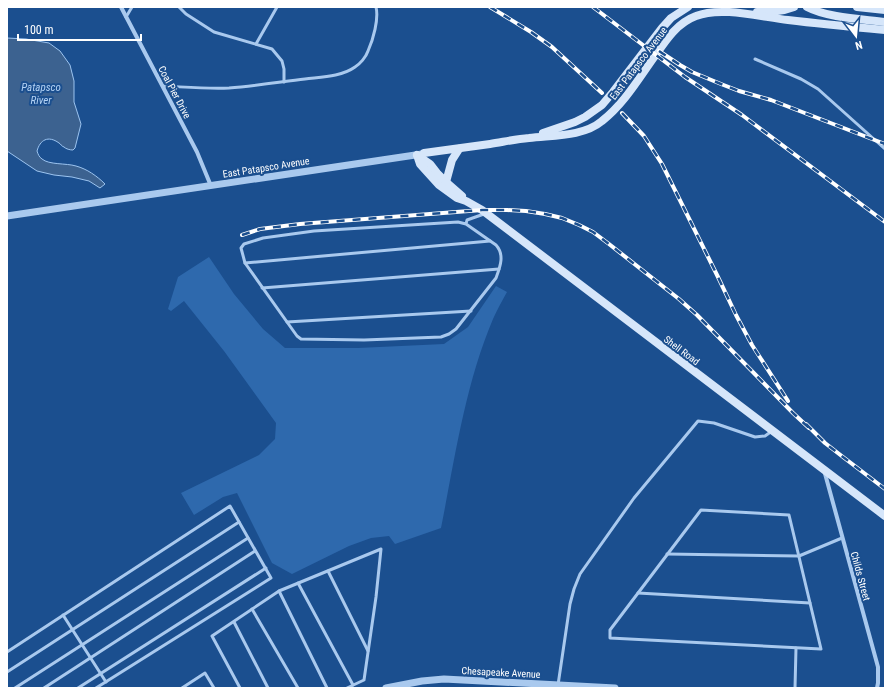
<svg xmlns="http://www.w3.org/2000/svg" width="892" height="695" font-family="'Roboto Condensed',sans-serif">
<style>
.green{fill:#2e69ad}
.water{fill:#3c6290;stroke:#9cc4f0}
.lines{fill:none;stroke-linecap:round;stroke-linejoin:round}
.service{stroke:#a9c9ee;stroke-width:3}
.minor{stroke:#a9c9ee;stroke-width:4}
.tertiary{stroke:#a9c9ee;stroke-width:7}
.secondary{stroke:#d6e6fa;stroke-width:8}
.rail-casing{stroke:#fff;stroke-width:4}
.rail{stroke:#1b4f8f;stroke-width:2.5;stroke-dasharray:8;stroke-linecap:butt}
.labels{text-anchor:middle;stroke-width:4;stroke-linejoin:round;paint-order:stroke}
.street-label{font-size:10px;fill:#fff;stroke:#1b4f8f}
.water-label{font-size:11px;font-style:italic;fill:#b5d3f5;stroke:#1b4f8f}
</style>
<rect width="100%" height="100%" fill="#1b4f8f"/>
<!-- green -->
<path class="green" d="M209,257L234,294L263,329L285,348H358L444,344L468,327L496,286L507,292C502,301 497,310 493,319C465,385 455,458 441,528L395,544L389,536L371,538L349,546L292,574L272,563L237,493L223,497L194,515L181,493L259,455L275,439L276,423L224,351L184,301L171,311L168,309L178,277Z"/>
<!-- water -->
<path class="water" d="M7,38L26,39L49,43L60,51L70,65L74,81V102L81,124L75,148L73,150C70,150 66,149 64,147C61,146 61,144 59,143C48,135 40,140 37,151C38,154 39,157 42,159C49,165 66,163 76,166C87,169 97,176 105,184L100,188L89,181L72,177L54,175L37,171L7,151Z"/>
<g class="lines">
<!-- service -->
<g class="service">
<polyline points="179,7 186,14 214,32 272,49 282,61 284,69 284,82"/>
<polyline points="126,17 132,7"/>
<polyline points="256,44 277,7"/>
<polyline points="755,59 801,79 818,89 885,149"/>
<path d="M163,86C185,87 207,89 229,88C255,86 280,82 305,79C321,77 341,77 355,67C360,64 366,57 368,51C373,40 379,19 376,7"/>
<path d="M466,224L496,245C505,255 500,267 496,278L456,329L449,334L441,337L364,340L301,339L297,336L245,263L241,248L244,244L263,238L314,231L458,222L466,224L467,220L484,214"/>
<polyline points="245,263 490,241"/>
<polyline points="262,288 499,269"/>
<polyline points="287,322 471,311"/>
<polygon points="701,510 789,515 821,649 610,638 610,630"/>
<polyline points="667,554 799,556 842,538"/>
<polyline points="328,571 368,651"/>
<polyline points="298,583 353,685"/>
<polyline points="279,591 327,688"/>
<polyline points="638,593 810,603"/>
<polyline points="252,609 298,688"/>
<polyline points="63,615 106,682"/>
<polyline points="234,622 268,688"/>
<polyline points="7,652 230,506 271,578 96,688"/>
<polyline points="7,672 239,522"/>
<polyline points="558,685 570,604 574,589 580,574 634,498 698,421 714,423 755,437 765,436 772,431"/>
<polyline points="15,688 248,538"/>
<polyline points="44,688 255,551"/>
<polyline points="78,688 266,568"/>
<polyline points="182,688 205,673 214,688"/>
<polyline points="240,688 212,636 279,591 381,549 376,597 364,680 347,688"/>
<polyline points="795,688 796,648"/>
</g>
<!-- minor -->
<g class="minor">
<polyline points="121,7 197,152 211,186"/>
<polyline points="824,470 878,667 878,683 877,688"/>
</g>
<!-- tertiary -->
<g class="tertiary">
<polyline points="7,216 422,154"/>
<polyline points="386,688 422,681 444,679 615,688"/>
</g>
<!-- secondary -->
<g class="secondary">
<path d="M807,7C828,18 862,19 885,22"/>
<polyline points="857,7 885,10"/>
<path d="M757,12C770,12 781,12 794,7"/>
<polyline points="543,133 575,122 585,117 602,105 613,92 662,28 671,18 688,7"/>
<path d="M424,153C446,150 468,147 490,144C503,142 516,139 529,138C552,135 583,137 602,121C624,104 639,78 655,56C666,40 677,23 696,16C721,6 761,17 788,20C821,24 853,27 885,30"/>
<polyline points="417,155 420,164 439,185 457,198 466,201 482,210 885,516"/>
<polyline points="417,155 430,164 437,173 446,182 462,196"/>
<polyline points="446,182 452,160 459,149"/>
</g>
<defs>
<g id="rail">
<polyline points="490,7 531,32 552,47 602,93"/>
<polyline points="593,7 685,77 742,115 885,222"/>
<polyline points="659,51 680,65 692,72 721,84 739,91 771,100 885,144"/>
<polyline points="622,113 644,136 662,164 718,277 736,315 752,345 788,401"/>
<polyline points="242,235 260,229 300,224 482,210 507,210 526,211 545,214 562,218 579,225 593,232 609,244 679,299 697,315 793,413 809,428"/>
<polyline points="806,424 825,443 843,457 885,489"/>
</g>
</defs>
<!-- rail casing -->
<use href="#rail" class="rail-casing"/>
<!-- rail -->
<use href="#rail" class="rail"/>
</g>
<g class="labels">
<!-- street labels -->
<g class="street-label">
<text transform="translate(638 63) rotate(-53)" y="4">East Patapsco Avenue</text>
<text transform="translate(175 92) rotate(62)" y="4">Coal Pier Drive</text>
<text transform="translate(266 167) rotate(-9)" y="4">East Patapsco Avenue</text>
<text transform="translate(682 350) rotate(37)" y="4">Shell Road</text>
<text transform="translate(861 576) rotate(75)" y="4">Childs Street</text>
<text transform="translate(501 672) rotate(3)" y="4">Chesapeake Avenue</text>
</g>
<!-- water labels -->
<g class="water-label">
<text x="41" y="91">Patapsco<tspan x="41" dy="13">River</tspan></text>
</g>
</g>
<!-- border -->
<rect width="892" height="695" fill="none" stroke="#ffffff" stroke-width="16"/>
<!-- north arrow -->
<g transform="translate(856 36) rotate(164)" stroke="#1b4f8f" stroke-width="3" paint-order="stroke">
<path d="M0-3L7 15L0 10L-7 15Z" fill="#ffffff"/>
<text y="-6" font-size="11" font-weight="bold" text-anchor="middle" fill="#ffffff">N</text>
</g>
<!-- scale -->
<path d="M18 34v6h123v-6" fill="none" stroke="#ffffff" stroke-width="2"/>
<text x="24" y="34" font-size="12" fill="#ffffff" stroke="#1b4f8f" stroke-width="3" paint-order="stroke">100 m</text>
</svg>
